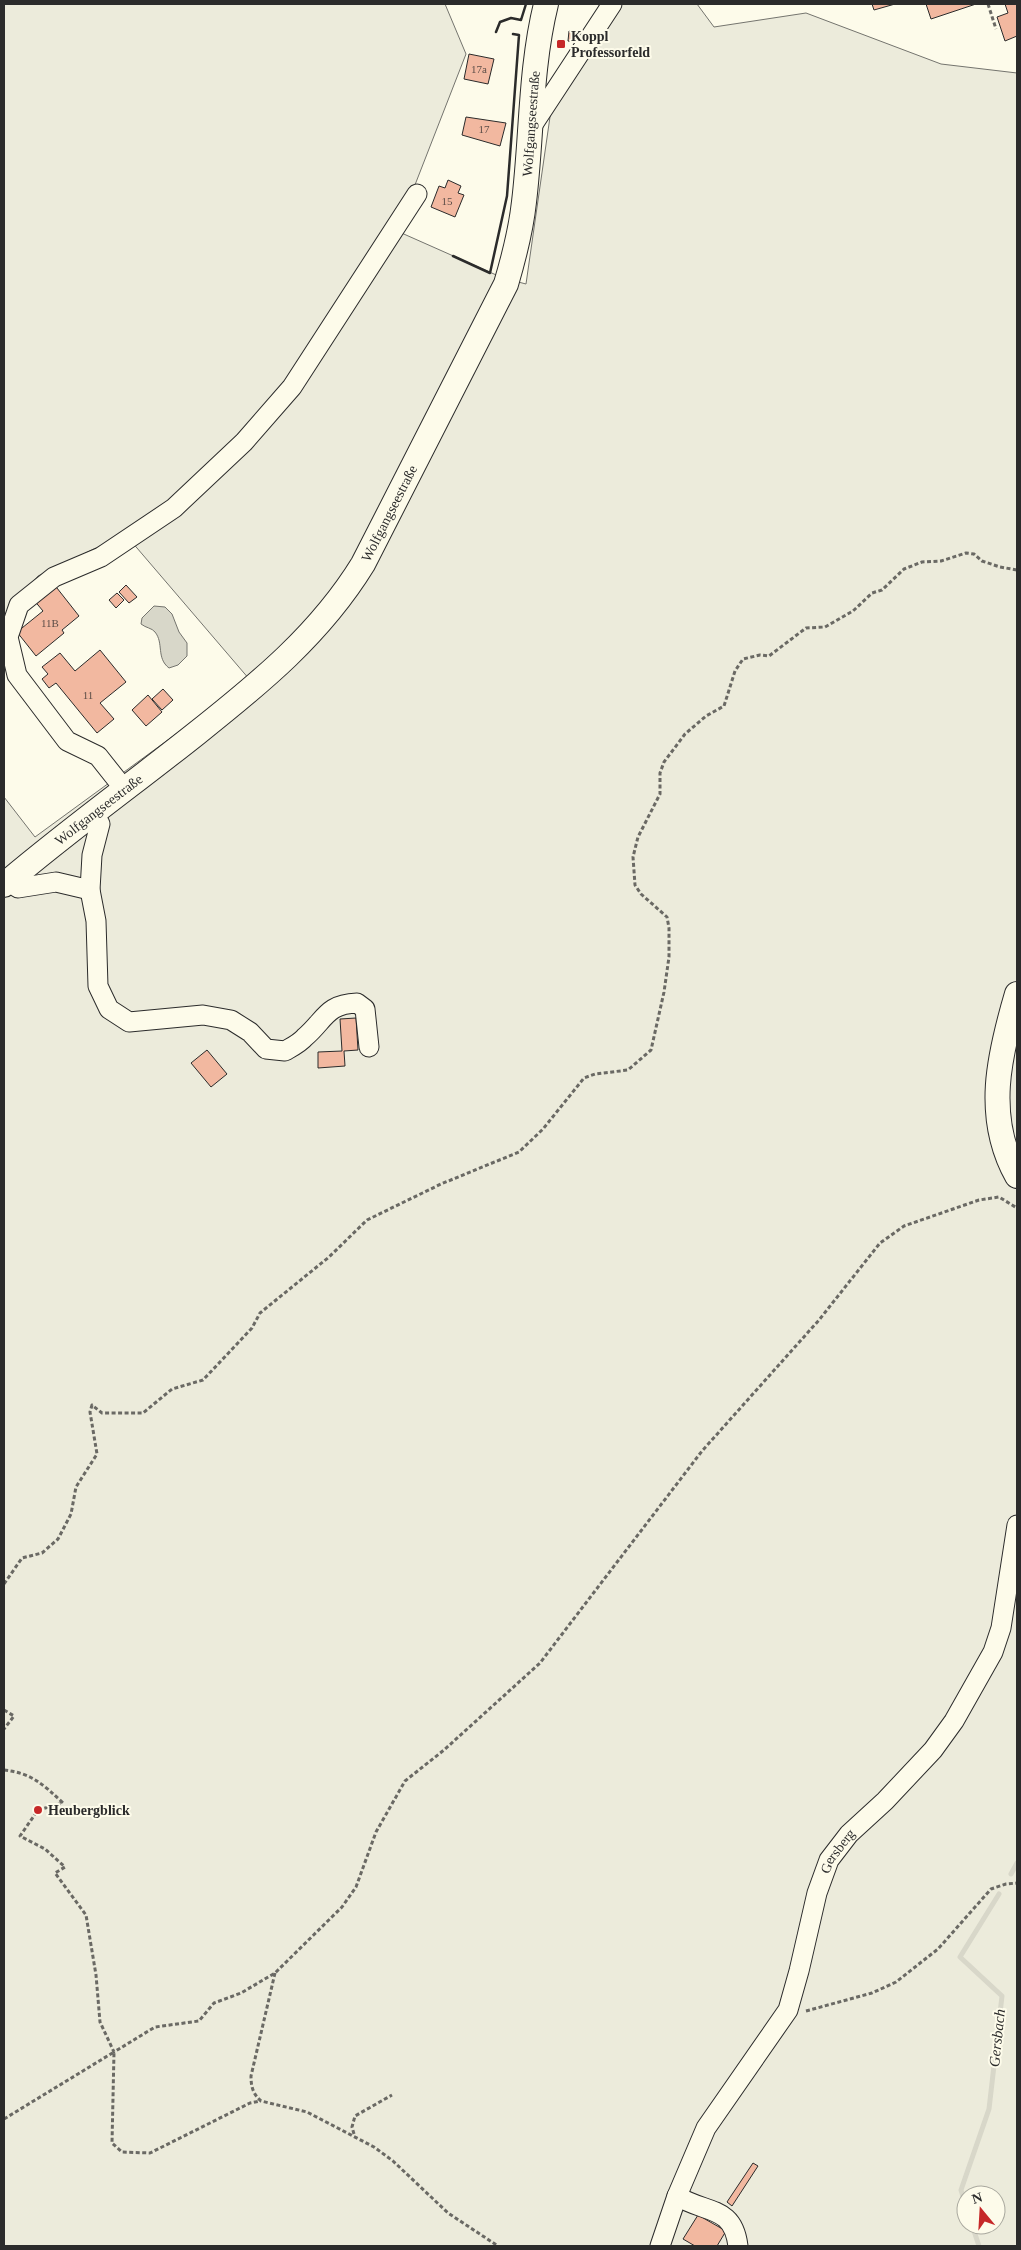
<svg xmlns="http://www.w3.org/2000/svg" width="1021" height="2250" font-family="'Times New Roman',serif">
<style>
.green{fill:#ecebdb;stroke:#74746e;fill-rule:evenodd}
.water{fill:#d8d7c9;stroke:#74746e}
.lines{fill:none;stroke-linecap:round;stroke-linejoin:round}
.stream{stroke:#d8d7c9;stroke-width:5}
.building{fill:#f2b8a0;stroke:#2b2b2b}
.minor-casing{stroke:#2b2b2b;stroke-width:21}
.major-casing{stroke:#2b2b2b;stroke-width:26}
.path{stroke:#6a6964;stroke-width:3;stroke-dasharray:4 2.5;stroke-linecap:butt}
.minor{stroke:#fdfbea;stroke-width:19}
.major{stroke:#fdfbea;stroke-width:24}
.wall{stroke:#2b2b2b;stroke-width:2.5}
.poi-dot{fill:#c62828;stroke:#fdfbea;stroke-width:2}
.labels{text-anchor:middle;stroke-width:4;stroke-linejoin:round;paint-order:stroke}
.number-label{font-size:11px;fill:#5d4e48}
.poi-label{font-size:14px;font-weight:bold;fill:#2b2b2b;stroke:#fdfbea;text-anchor:start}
.street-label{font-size:14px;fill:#2b2b2b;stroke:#fdfbea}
.water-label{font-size:15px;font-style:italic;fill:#2b2b2b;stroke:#fdfbea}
</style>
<rect width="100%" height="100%" fill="#fdfbea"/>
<!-- green -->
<path class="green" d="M4,4H445L466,54L397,231L503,278L526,284L554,89L600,4H697L714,27L806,13L941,64L1017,73V2246H4V797L35,837L250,680L125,534L38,576L4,615ZM966,2195H996V2225H966Z"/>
<!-- water -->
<path class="water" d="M154,606L165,607L172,614L179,632L187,643V656L178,665L169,668C156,658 164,643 155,632C152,628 146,628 141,624L142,618Z"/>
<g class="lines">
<!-- stream -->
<g class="stream">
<polyline points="1011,1874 1017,1863"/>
<polyline points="966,2206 961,2190 989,2109 1002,1996 960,1957 999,1894"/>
<polyline points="972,2225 979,2246"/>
</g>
</g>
<!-- building -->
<g class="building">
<polygon points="872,4 895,4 874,10"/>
<polygon points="926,4 976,4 931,19"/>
<polygon points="1005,4 1017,4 1017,36 1005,41 997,17 1008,13"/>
<polygon points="569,31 574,32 573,42 568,41"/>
<polygon points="469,54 494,59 488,84 464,79"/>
<polygon points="466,117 506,123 500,146 462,135"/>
<polygon points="448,180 461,186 458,193 464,195 455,217 431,207 439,186 445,188"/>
<polygon points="53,583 79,616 62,630 64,633 36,656 17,632 43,611 33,599"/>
<polygon points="126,585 137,597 129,603 119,592"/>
<polygon points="117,593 124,600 116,608 109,600"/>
<polygon points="100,650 126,682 100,703 114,719 97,733 56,683 49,688 42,679 48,674 42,667 60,653 75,671"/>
<polygon points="163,689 173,700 162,710 152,699"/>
<polygon points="148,695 162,712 146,726 132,710"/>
<polygon points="356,1018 358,1050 344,1051 345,1066 318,1068 318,1052 342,1051 340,1019"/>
<polygon points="207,1050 227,1074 211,1087 191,1063"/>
<polygon points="753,2163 758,2166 732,2206 727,2202"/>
<polygon points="698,2215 726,2231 717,2246 695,2246 683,2239"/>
</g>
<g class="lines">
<defs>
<g id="minor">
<polyline points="530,129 612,4"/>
<polyline points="125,790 98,756 67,741 17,675 8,637 19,605 54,577 101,557 174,508 244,442 292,387 417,194"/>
<path d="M94,813L100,824L92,855L90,890L96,921L98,986L109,1009L129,1022L203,1015L231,1020L250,1032L266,1049L285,1051C292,1047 300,1043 305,1037C325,1020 326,1004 357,1003L365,1009L369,1047"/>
<polyline points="9,881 18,888 56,882 90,890"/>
<path d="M677,2196C706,2214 733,2205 738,2246"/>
<path id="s1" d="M660,2246L677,2196L706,2128L788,2010L799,1971L817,1893L829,1860L849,1834L885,1801L933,1750L954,1721L993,1652L1001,1628L1017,1525"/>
</g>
<g id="major">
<path id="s2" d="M4,885C66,832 133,784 197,733C260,683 320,634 363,564L506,284C514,257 521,230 524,202C532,136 530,69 546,4"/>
<path d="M1017,994C999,1055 984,1117 1017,1176"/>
</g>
</defs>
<!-- minor casing -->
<use href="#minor" class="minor-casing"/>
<!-- major casing -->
<use href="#major" class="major-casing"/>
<!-- path -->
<g class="path">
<polyline points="988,4 996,29"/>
<polyline points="4,1584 22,1558 42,1553 58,1539 71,1514 76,1487 97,1454 90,1412 92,1405 102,1413 143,1413 172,1389 203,1380 252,1328 260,1313 329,1257 367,1220 441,1184 519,1152 543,1129 584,1078 595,1074 628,1070 651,1050 664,992 669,957 669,928 667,917 641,894 635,885 633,857 638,837 660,794 660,773 664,762 685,734 706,716 724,706 735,671 743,659 760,655 769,656 806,628 825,627 853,611 872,593 882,590 904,569 922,562 941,561 966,553 974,554 982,561 1000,567 1017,570"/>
<polyline points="4,1710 14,1716 4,1729"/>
<path d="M4,1770C31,1773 43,1784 63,1803L38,1810L20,1836L45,1849L65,1867L55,1873L86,1915L96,1975L100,2022L114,2052L155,2027L199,2021L214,2003L241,1993L275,1973L342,1907L356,1887L376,1832L405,1781L444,1750L540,1663L702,1451L819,1320L880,1243L904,1226L979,1200L999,1197L1017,1208"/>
<path d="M275,1973L251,2076C251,2087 253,2094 261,2101L307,2112L374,2147L393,2161L448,2213L498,2246"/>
<polyline points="806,2011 872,1993 896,1982 938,1949 991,1889 1006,1884 1017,1883"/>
<polyline points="4,2119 114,2052 112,2143 122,2152 150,2153 250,2103 260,2101"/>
<polyline points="354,2134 352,2127 355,2116 392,2095"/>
</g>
<!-- minor -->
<use href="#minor" class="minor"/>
<!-- major -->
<use href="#major" class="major"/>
<!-- wall -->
<g class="wall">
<polyline points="496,32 500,22 511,18 521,20 526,4"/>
<polyline points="453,256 490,273 507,196 519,35 513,34"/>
</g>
</g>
<!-- markers -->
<g class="poi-dot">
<rect x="556" y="39" width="10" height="10" rx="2.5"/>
<circle cx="38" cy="1810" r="5"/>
</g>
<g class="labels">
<!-- number labels -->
<g class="number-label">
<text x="479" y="73">17a</text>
<text x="484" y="133">17</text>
<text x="447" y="205">15</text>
<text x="50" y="627">11B</text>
<text x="88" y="699">11</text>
</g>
<!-- poi labels -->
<g class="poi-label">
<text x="571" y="41">Koppl<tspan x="571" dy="16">Professorfeld</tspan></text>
<text x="48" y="1815">Heubergblick</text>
</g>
<!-- street labels -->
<g class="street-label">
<text dy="5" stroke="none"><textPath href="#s2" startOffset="961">Wolfgangseestraße</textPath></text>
<text dy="5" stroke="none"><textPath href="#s2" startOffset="541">Wolfgangseestraße</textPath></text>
<text dy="5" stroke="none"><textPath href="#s2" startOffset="121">Wolfgangseestraße</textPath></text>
<text dy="5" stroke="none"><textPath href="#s1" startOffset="438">Gersberg</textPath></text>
</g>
<!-- water labels -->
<g class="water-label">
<text transform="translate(997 2038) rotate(-84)" y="5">Gersbach</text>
</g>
</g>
<!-- border -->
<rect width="1021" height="2250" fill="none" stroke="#2b2b2b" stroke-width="10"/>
<!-- north arrow -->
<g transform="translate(981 2210) rotate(342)"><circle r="24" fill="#fdfbea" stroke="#a9a89e"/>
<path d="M0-4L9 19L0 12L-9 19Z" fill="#c62828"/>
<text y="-8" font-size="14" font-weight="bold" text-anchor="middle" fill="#2b2b2b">N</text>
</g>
</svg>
